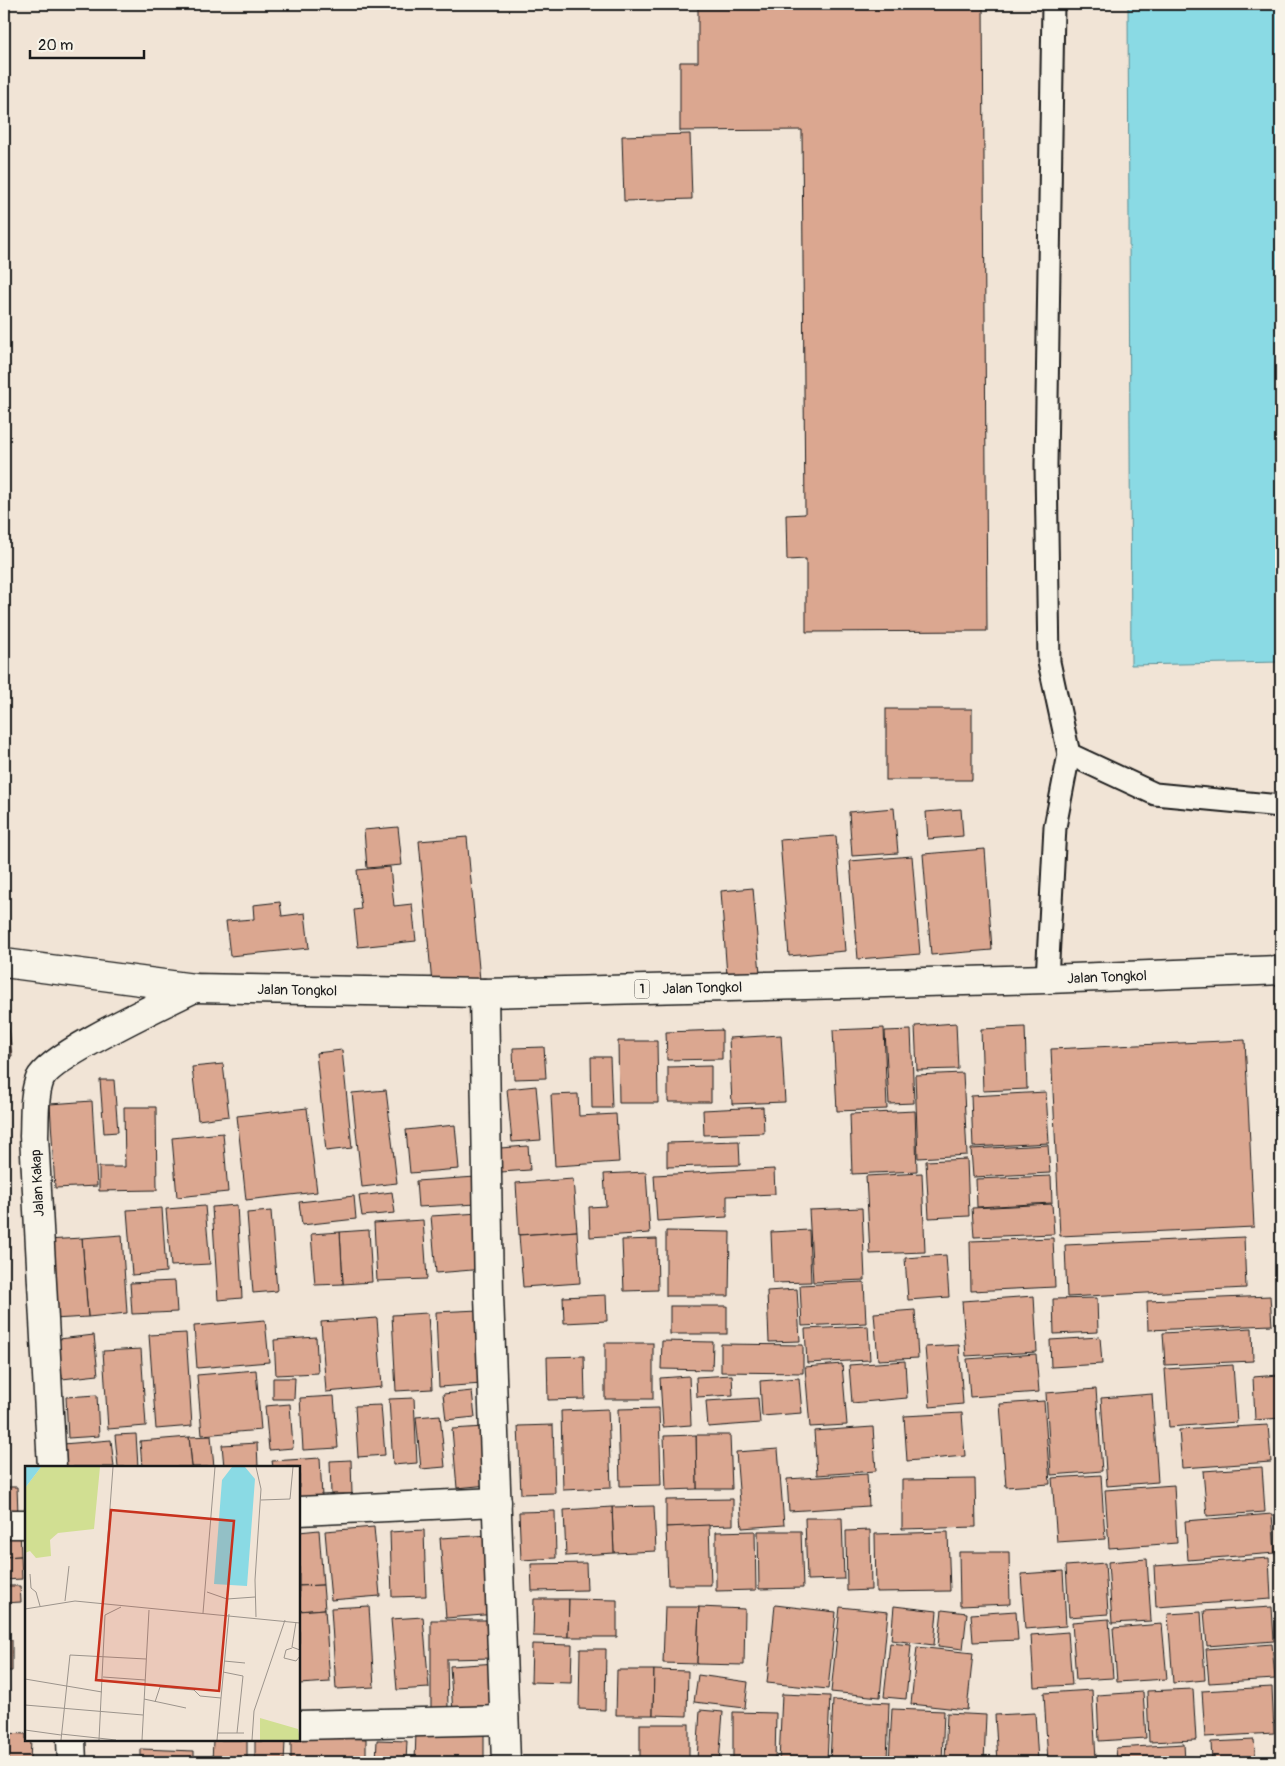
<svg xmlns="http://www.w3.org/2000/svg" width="1285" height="1766" font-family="Pangolin,sans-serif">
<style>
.water{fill:#8adae4;stroke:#5e8e94}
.building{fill:#dba790;stroke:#1c1c1c}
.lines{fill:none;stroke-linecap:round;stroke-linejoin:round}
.service-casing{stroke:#1c1c1c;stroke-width:25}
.minor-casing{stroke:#1c1c1c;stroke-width:31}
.trunk-casing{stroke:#1c1c1c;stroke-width:31}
.service{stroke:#f7f3e8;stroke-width:21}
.minor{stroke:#f7f3e8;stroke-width:28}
.trunk{stroke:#f7f3e8;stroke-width:28}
.labels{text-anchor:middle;stroke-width:4;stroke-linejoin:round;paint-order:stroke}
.shield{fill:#f7f3e8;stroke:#5e5c59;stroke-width:1}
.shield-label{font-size:12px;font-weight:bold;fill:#1c1c1c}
.street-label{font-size:14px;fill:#1c1c1c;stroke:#f7f3e8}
.inset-road{fill:none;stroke:#9c948c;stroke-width:1}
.view{fill:#c8321e;fill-opacity:0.15;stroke:#c8321e;stroke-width:2.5}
.inset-edge{fill:none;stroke:#1c1c1c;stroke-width:2.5}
</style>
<rect width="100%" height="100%" fill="#f1e4d6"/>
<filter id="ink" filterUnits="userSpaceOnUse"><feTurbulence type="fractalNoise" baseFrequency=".02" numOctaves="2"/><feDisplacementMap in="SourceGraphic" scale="10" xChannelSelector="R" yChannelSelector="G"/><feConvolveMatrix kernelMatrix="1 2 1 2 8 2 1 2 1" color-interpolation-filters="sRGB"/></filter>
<g filter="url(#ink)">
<!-- water -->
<polygon class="water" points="1128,4 1281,4 1281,662 1131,665"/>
<!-- building -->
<g class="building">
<polygon points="698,4 983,4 987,631 806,632 806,559 787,560 786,515 805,514 802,130 680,131 680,62 698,62"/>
<polygon points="690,134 692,199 624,201 622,136"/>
<rect x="1279" y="707" width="2" height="48"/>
<rect x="886" y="709" width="86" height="71"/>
<polygon points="894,808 898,853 852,856 849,812"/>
<polygon points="961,809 963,836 928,839 926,812"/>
<polygon points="398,827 402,865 367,868 364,830"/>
<polygon points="836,836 845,951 789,956 780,840"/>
<polygon points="467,837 480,980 432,984 419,841"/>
<polygon points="985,849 992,950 931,955 923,854"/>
<polygon points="912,856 920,954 858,959 850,861"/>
<polygon points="390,867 394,906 412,904 416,941 358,947 354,910 361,909 357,870"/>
<polygon points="753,888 760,974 727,976 721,891"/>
<polygon points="280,902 282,916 305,913 309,948 230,956 226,921 254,919 253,905"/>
<polygon points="4,997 6,997 12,1056 4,1057"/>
<polygon points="956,1023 958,1069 917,1070 915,1026"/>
<polygon points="1025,1027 1027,1089 983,1091 981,1029"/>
<polygon points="884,1028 887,1109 837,1111 833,1030"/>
<polygon points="722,1030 722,1059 667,1060 666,1032"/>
<polygon points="911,1030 914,1103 889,1104 885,1031"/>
<polygon points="781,1035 785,1102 732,1104 729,1038"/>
<polygon points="1245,1040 1254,1227 1060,1236 1051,1049"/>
<polygon points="618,1041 657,1041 658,1103 619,1103"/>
<polygon points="544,1047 546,1078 514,1079 513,1048"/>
<polygon points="342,1050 352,1148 326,1151 316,1053"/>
<polygon points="591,1057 610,1057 612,1108 592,1108"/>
<polygon points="223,1064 229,1116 198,1120 192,1067"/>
<polygon points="711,1066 711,1102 668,1102 668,1067"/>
<polygon points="963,1073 967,1155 918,1158 915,1075"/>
<polygon points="100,1080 114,1080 118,1132 104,1133"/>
<polygon points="536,1086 541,1140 512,1142 507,1089"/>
<polygon points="386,1090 397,1183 362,1187 352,1093"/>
<polygon points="1046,1092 1049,1143 973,1147 971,1096"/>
<polygon points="578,1094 579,1116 616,1114 619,1162 555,1166 551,1095"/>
<polygon points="92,1101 97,1186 55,1188 50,1104"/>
<polygon points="124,1107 156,1107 157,1190 99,1191 99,1167 125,1167"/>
<polygon points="763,1107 764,1133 704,1135 703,1110"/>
<polygon points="307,1108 317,1192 246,1200 237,1116"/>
<polygon points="915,1111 917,1171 852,1174 850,1114"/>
<polygon points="455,1125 459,1169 410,1173 406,1130"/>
<polygon points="223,1133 228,1192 177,1197 172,1138"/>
<polygon points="739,1141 740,1165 667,1167 667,1143"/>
<polygon points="1048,1145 1050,1173 973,1177 971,1149"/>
<polygon points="528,1146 530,1170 501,1172 500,1148"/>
<polygon points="967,1159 969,1216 929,1218 926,1161"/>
<polygon points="774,1169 775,1194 727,1196 727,1217 657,1221 654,1175"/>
<polygon points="646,1172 650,1233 590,1237 589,1207 606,1206 604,1174"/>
<polygon points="922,1173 925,1252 870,1254 866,1176"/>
<polygon points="1051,1176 1052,1203 977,1207 976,1179"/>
<polygon points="476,1177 478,1204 418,1207 416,1181"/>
<polygon points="573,1179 577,1231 519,1235 516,1183"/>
<polygon points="392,1192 395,1213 362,1216 359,1196"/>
<polygon points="354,1196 356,1219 302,1225 299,1202"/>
<polygon points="1052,1204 1054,1234 974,1237 972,1208"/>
<polygon points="237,1205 242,1298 218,1300 212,1207"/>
<polygon points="205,1206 210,1264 171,1266 166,1209"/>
<polygon points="162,1208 166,1272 132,1275 127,1210"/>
<polygon points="862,1208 865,1280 813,1282 809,1210"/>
<polygon points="271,1211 277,1291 253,1293 247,1213"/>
<polygon points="480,1213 484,1269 436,1273 431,1216"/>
<polygon points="423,1220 427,1279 377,1281 374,1223"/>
<polygon points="369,1230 372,1282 343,1284 340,1232"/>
<polygon points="809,1230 811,1282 773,1283 771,1232"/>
<polygon points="577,1231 580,1283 523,1287 519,1235"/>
<polygon points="666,1231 730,1232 729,1296 666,1296"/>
<polygon points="340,1232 343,1284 315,1285 311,1234"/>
<polygon points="122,1235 127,1313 88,1317 82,1238"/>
<polygon points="1244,1237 1246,1288 1067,1297 1065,1245"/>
<polygon points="82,1238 88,1317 53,1319 46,1240"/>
<polygon points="1053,1238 1055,1287 971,1291 970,1241"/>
<polygon points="657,1239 658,1290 624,1291 622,1240"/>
<polygon points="946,1255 949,1297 908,1300 905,1258"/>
<polygon points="175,1281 177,1312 132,1314 130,1283"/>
<polygon points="864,1282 866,1323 802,1326 800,1285"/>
<polygon points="797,1289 800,1341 769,1342 767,1291"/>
<polygon points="606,1295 607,1321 564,1323 563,1297"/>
<polygon points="1034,1296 1037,1352 966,1356 962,1301"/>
<polygon points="1270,1296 1272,1325 1148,1330 1147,1301"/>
<polygon points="1097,1298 1098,1332 1054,1334 1053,1299"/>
<rect x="670" y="1306" width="57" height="28"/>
<polygon points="479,1310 482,1384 439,1387 436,1312"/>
<polygon points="915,1310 918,1358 878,1360 874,1313"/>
<polygon points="428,1313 432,1389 396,1391 392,1315"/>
<polygon points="377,1318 382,1387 326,1392 321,1322"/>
<polygon points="265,1320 269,1362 197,1368 194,1326"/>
<polygon points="868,1326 870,1360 807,1363 805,1329"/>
<polygon points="1252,1328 1253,1361 1165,1365 1163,1333"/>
<polygon points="186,1333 192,1426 156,1429 149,1335"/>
<polygon points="94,1335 98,1375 62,1379 59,1339"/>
<polygon points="316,1337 318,1373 276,1375 274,1340"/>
<polygon points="1100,1337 1102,1364 1051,1367 1050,1340"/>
<polygon points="4,1340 6,1340 7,1387 4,1387"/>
<polygon points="662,1341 713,1342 712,1370 661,1369"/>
<rect x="605" y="1343" width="48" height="56"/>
<polygon points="721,1344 803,1345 803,1373 721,1372"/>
<polygon points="959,1345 963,1404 930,1407 925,1347"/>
<polygon points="141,1349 146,1426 108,1429 103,1351"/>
<polygon points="1036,1354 1039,1392 970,1397 967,1359"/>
<polygon points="584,1356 585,1399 548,1400 547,1357"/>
<polygon points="905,1361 907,1398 852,1403 849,1365"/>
<polygon points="842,1364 847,1425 810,1427 805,1367"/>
<polygon points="1233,1365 1237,1422 1169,1427 1165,1369"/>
<polygon points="256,1370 261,1430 202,1435 197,1375"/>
<polygon points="732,1375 733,1395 697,1397 696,1377"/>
<polygon points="1279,1375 1281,1418 1255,1420 1253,1377"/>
<polygon points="689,1376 691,1425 663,1427 660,1378"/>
<polygon points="273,1378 295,1378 294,1399 273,1399"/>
<polygon points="799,1378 802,1413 762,1416 760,1381"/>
<polygon points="1096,1389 1102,1471 1051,1475 1046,1393"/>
<polygon points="472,1391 475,1417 446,1420 443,1394"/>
<polygon points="1152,1394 1158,1482 1107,1486 1101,1398"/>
<polygon points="97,1395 99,1436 68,1438 66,1397"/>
<polygon points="334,1396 338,1448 303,1450 300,1398"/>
<polygon points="414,1398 417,1463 393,1465 389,1399"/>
<polygon points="758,1398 760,1423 708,1427 706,1401"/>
<polygon points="1044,1401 1050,1484 1006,1487 1000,1404"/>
<polygon points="290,1404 293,1448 269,1450 265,1406"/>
<polygon points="381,1405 385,1455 358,1457 355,1406"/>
<polygon points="659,1408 661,1485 620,1486 618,1409"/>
<polygon points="608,1409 611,1488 563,1490 561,1411"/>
<polygon points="962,1413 965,1456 907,1461 904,1416"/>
<polygon points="440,1415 445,1467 421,1469 416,1417"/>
<polygon points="553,1425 555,1493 521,1494 518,1426"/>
<polygon points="1268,1425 1271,1462 1182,1468 1179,1430"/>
<polygon points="484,1427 488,1485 457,1488 452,1429"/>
<polygon points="873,1427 876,1471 817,1475 814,1431"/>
<polygon points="136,1434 138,1467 118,1467 115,1435"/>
<polygon points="696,1435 730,1435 732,1489 697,1489"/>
<polygon points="696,1435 697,1489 666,1490 664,1436"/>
<polygon points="211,1436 214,1467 192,1467 189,1437"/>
<polygon points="189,1437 192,1467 142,1467 140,1441"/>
<polygon points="111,1440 114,1467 65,1467 63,1444"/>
<polygon points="257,1443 258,1467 224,1467 222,1445"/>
<polygon points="778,1449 784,1525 742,1528 736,1452"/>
<polygon points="320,1458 322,1497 299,1499 299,1467 273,1467 272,1461"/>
<polygon points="351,1460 352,1494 331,1494 330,1461"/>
<polygon points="1262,1467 1265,1512 1207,1516 1203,1471"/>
<polygon points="867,1474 869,1506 789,1511 787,1479"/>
<polygon points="1101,1475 1105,1539 1057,1542 1052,1478"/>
<polygon points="975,1479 976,1527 902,1529 902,1480"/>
<polygon points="1174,1485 1177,1543 1109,1548 1105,1490"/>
<polygon points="4,1487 17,1487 18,1514 4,1515"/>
<polygon points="733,1499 733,1525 666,1527 666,1500"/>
<polygon points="654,1506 656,1551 614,1553 612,1507"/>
<polygon points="612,1507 614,1553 566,1556 564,1510"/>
<polygon points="555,1511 556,1558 521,1560 519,1512"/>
<polygon points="1272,1514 1275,1553 1188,1560 1185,1521"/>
<polygon points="805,1518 842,1518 844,1579 807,1580"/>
<polygon points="709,1525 711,1585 668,1585 666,1527"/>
<polygon points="374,1527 380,1596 331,1600 325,1531"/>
<polygon points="4,1529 20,1529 21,1556 4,1557"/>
<polygon points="319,1530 323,1585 299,1586 299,1532"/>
<polygon points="424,1530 426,1596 392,1597 390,1532"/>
<polygon points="870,1530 871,1590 847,1591 846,1531"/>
<polygon points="755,1531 756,1590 716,1591 716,1532"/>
<polygon points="758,1531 801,1531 803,1588 759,1589"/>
<polygon points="948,1532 950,1591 876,1592 875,1534"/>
<polygon points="491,1535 496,1614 446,1618 440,1538"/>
<polygon points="959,1552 1009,1552 1010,1604 960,1606"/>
<polygon points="21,1556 22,1579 4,1580 4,1557"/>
<polygon points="1269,1558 1271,1599 1156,1607 1154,1566"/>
<polygon points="1147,1559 1151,1621 1112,1623 1108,1562"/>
<polygon points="586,1563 587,1590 532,1591 531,1564"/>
<polygon points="1105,1563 1108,1614 1069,1617 1066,1566"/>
<polygon points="1063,1571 1066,1626 1025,1629 1021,1574"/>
<polygon points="323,1585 325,1609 299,1611 299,1586"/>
<polygon points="4,1586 20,1586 21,1602 4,1603"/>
<polygon points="534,1599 569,1599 568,1637 533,1636"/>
<polygon points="569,1599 617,1600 617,1637 568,1637"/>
<polygon points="775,1605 836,1612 828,1689 767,1683"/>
<polygon points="369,1606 374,1687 336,1689 331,1608"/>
<polygon points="894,1606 937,1611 934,1645 891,1640"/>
<polygon points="665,1607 699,1607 697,1664 663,1663"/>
<polygon points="699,1607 745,1609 744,1665 697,1664"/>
<polygon points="840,1607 888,1612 880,1697 831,1692"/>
<polygon points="1272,1607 1274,1641 1207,1646 1204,1611"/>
<polygon points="325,1609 330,1682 299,1684 299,1611"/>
<polygon points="942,1610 967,1613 963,1649 938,1646"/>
<polygon points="1016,1611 1018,1640 973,1642 971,1614"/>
<polygon points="1201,1612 1205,1680 1173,1683 1168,1614"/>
<polygon points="423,1617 429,1688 397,1690 391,1619"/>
<polygon points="1109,1619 1113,1678 1076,1680 1072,1622"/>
<polygon points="431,1620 495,1620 495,1658 447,1659 448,1709 431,1709"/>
<polygon points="1162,1624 1167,1679 1117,1682 1113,1628"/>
<polygon points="1068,1632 1072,1685 1034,1687 1031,1635"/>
<polygon points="4,1639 12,1640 12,1671 4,1671"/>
<polygon points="890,1643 911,1645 906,1699 884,1697"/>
<polygon points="532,1644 572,1645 571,1683 531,1682"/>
<polygon points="1272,1644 1275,1679 1209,1683 1206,1649"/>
<polygon points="917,1647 973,1653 967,1710 911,1704"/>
<polygon points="580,1649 606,1649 605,1710 579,1709"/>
<polygon points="497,1663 500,1711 453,1714 450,1666"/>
<polygon points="617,1670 654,1670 653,1715 616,1715"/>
<polygon points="654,1670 688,1671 687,1716 653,1715"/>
<polygon points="698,1675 748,1682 745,1708 694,1702"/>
<polygon points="4,1677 7,1677 8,1700 4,1700"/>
<polygon points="1272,1687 1274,1733 1205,1737 1202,1691"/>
<polygon points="1193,1689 1196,1740 1149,1742 1147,1691"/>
<polygon points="1092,1690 1096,1759 1048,1762 1044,1693"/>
<polygon points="1143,1692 1146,1738 1099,1741 1097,1695"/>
<polygon points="782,1694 830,1696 827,1762 779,1762"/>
<polygon points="4,1700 8,1700 7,1721 4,1721"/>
<polygon points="833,1700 889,1703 887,1762 830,1762"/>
<polygon points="892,1709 944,1711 942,1762 889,1762"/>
<polygon points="700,1710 723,1712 719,1762 697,1760"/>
<polygon points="733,1712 776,1713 775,1762 733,1762"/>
<polygon points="947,1713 986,1715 984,1762 945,1762"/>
<polygon points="1035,1713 1038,1762 998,1762 995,1715"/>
<rect x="640" y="1724" width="49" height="38"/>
<polygon points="416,1731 484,1732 484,1762 415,1762"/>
<polygon points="4,1733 26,1734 26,1740 31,1740 30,1762 4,1762"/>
<polygon points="299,1737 366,1739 366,1762 291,1762 291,1740 299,1740"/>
<polygon points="213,1740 247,1740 247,1762 212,1762"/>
<polygon points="377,1740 407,1741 406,1762 376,1762"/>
<polygon points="1254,1740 1256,1762 1212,1762 1211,1742"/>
<polygon points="255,1741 285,1742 284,1762 255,1762"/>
<polygon points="1184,1744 1185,1762 1117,1762 1116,1748"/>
<polygon points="141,1749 194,1751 194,1762 141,1762"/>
<rect x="103" y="1760" width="34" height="2"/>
<polygon points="593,1760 593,1762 535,1762"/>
</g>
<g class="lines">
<defs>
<g id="service">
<polyline points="1069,754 1155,794 1281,806"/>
<polyline points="1047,979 1055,827 1069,754 1049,662 1046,465 1053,4"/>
</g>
<g id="minor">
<polyline points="484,993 489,1295 506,1762"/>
<path d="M52,1467L34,1136C35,1118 33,1096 40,1079C51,1055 165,1003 194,988"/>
<polyline points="299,1511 497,1502"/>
<polyline points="4,1524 26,1524"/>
<polyline points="299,1725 504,1720"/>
<polyline points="71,1740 72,1762"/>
</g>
<g id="trunk">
<path id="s1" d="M4,963L194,988L484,993L1047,979L1281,970"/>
</g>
</defs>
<!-- service casing -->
<use href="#service" class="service-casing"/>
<!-- minor casing -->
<use href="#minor" class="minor-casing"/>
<!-- trunk casing -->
<use href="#trunk" class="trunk-casing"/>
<!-- service -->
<use href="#service" class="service"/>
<!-- minor -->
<use href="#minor" class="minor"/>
<!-- trunk -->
<use href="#trunk" class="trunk"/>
</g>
</g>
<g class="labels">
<!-- shield labels -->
<rect class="shield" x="634.5" y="979.5" width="15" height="19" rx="4"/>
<g class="shield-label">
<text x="642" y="993">1</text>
</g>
<!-- street labels -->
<g class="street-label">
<text dy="5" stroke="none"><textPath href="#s1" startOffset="1105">Jalan Tongkol</textPath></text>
<text dy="5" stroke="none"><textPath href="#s1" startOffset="700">Jalan Tongkol</textPath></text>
<text dy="5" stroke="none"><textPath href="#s1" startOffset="295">Jalan Tongkol</textPath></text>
<text transform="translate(37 1183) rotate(-93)" y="5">Jalan Kakap</text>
</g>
</g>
<!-- overview -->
<g transform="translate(25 1466)">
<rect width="275" height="275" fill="#f1e4d6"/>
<path d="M16,1H75L69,63L33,67L25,74L26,90L11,92L5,85L0,87V22ZM235,252L273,263L275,274H235Z" fill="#d1df92"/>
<path d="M0,1H16L0,22ZM207,1H220L230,13L222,120L189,118L197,14Z" fill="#8adae4"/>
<path class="inset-road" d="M231,1L236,23L230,114L231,151M236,34L265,33L268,1M5,108L6,122L11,126L15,140M182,126L202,133L230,131M40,135L44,100M78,137L88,1M0,143L50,135L275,157M178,147L190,1M271,156L267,181L275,184M267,182L261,184L259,192L271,195L275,190M199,195L220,197M198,206L218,210L212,267M78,211L120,214M0,213L77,226M119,233L161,242M130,236L135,221L169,224L175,230L196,232M0,239L118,249M0,264L36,269M193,267H219M36,268L91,274M36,274L45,189L121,193M74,274L80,149L96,141M117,274L124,144M192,274L204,148M227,274L229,245L260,154"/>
<path class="view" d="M86,44L209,55L194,225L71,214Z"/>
<rect width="275" height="275" class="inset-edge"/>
</g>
<!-- margin -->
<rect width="1285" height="1766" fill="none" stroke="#f7f3e8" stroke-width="20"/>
<rect x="10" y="10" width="1265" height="1746" fill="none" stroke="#1c1c1c" stroke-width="2" filter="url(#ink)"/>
<!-- scale -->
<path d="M30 50v8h114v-8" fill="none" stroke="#1c1c1c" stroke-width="2.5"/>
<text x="38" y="50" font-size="15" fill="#1c1c1c" stroke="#f7f3e8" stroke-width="4" paint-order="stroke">20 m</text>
</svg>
